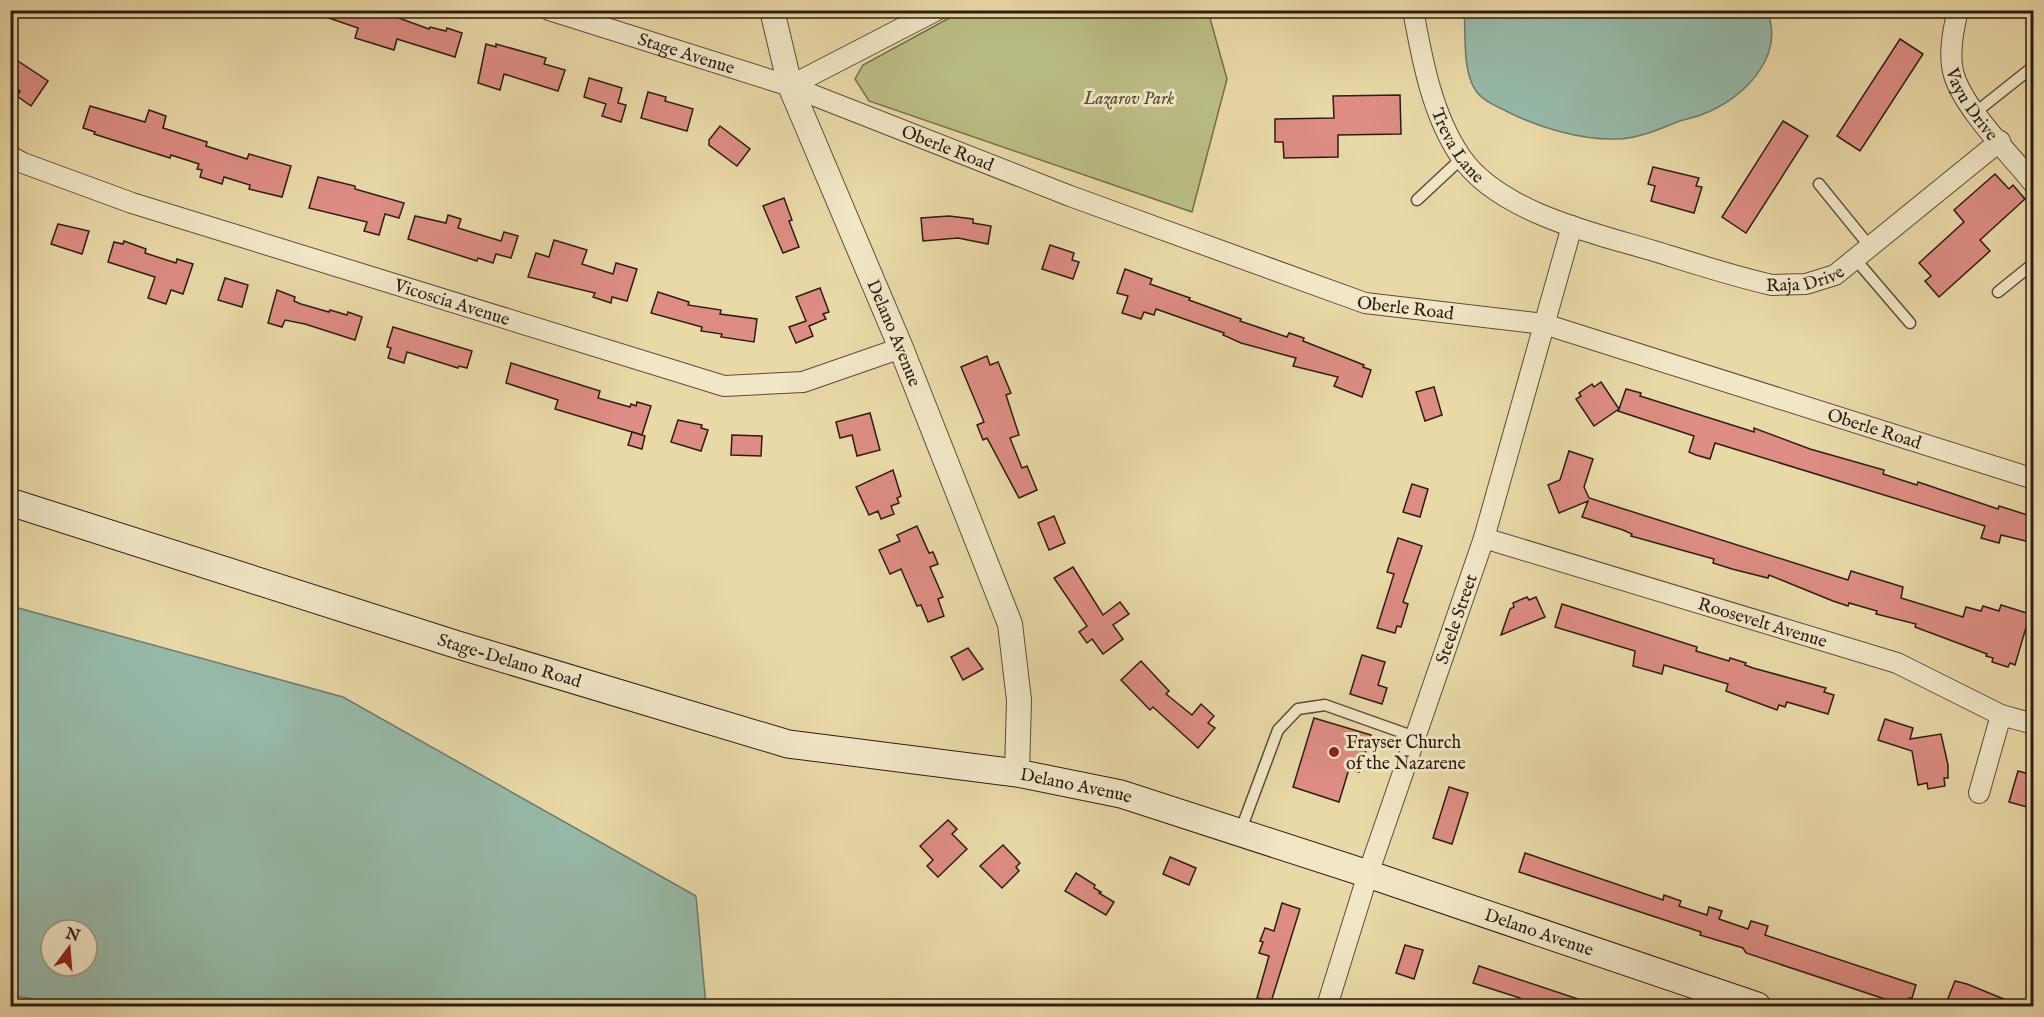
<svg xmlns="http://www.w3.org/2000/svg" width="2044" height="1017" font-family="'IM FELL English',serif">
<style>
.green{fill:#babe84;stroke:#746e4c;stroke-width:1.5}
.water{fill:#97baa9;stroke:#6d7b6e;stroke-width:1.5;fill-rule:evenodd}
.building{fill:#dd8d83;stroke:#2d1d15;stroke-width:1.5}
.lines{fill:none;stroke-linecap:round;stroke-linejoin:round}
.service-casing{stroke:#5c4c3a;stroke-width:13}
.minor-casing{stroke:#5c4c3a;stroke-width:22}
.tertiary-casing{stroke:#5c4c3a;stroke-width:26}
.secondary-casing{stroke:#2d1d15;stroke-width:29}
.service{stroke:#f1e6c6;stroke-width:10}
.minor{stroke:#f1e6c6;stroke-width:20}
.tertiary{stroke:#f1e6c6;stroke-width:24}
.secondary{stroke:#f1e6c6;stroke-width:27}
.poi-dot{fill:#8f2418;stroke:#f1e6c6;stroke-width:2}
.labels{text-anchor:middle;stroke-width:6;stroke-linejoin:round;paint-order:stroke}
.street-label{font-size:18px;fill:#2d1d15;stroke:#f1e6c6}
.park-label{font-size:18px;font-style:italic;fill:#574d36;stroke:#f1e6c6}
.poi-label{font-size:18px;fill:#2d1d15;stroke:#f1e6c6;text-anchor:start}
</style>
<rect width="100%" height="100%" fill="#e9d9a7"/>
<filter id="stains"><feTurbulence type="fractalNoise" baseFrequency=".00333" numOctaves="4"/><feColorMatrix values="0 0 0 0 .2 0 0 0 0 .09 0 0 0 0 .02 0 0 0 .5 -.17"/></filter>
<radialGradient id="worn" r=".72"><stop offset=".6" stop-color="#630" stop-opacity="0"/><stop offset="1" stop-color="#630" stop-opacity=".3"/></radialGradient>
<!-- green -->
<polygon class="green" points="962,11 1208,11 1227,79 1192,212 869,101 855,79 863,65"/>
<!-- water -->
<g class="water">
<path d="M1464,11H1767C1786,57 1743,99 1703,114C1694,118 1685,119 1677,122C1658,130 1636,139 1616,139C1581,140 1541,128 1510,113C1499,107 1484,102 1476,91C1462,71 1466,34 1464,11Z"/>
<path d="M11,606L343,697L696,896L706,1006H70L11,995ZM51,930H87V966H51Z"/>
</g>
<!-- building -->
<g class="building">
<polygon points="317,10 377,10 429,29 430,27 446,31 447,28 462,33 455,57 397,39 394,50 355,38 358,28 317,14"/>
<polygon points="1900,39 1923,54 1860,151 1837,136"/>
<polygon points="486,44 496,47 496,44 546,58 544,64 565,70 558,91 504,74 500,90 478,83"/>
<polygon points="15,59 48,81 31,106 17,96 20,91 10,85 10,67"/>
<polygon points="589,78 622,88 618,103 626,105 621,122 602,116 606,104 584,97"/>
<polygon points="648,92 666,97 665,101 693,109 687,131 641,118"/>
<polygon points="1400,95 1401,134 1338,135 1338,157 1284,158 1283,142 1275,142 1275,119 1334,118 1333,96"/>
<polygon points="90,106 145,122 149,110 166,116 163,128 207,142 206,146 247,159 249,154 291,166 282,197 249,189 250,185 224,177 222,184 200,177 202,170 197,169 199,164 171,155 170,158 94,134 95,132 83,128"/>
<polygon points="1783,121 1808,136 1746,233 1722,217"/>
<polygon points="720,126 750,149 737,166 709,145 709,140"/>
<polygon points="1653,167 1699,178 1696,186 1702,187 1694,213 1651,201 1655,186 1648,184"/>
<polygon points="1995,174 2009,189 2013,185 2025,199 1980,240 1990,251 1939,297 1925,281 1931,276 1919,263 1964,222 1954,210"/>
<polygon points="318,177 355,186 355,189 404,203 399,218 385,214 379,235 364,231 367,222 309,208"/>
<polygon points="784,198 792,220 789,221 799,247 783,253 763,206"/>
<polygon points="448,215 461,219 458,228 501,241 504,232 518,236 511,258 496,254 493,263 478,258 477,261 408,239 415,216 446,223"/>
<polygon points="949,216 973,219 973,223 991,226 988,244 958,238 923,241 921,218"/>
<polygon points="58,224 89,231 82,254 51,244"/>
<polygon points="554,240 587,250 582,264 613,274 616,263 637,269 627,301 612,297 611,303 593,297 595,293 528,277 536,253 549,257"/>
<polygon points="124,241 146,249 145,253 176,263 177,259 193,264 183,294 171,290 166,304 148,298 155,277 108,262 114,242 123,244"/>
<polygon points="1050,245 1074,253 1072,260 1079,262 1073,279 1042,269"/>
<polygon points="1125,269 1152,279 1150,284 1190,298 1189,300 1241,319 1240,321 1287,337 1289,333 1304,338 1303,341 1364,365 1363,367 1371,370 1362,397 1334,386 1338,377 1293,366 1296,358 1241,343 1223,335 1224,333 1156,309 1154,315 1144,312 1141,319 1122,313 1128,296 1117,293"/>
<polygon points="225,278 248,285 242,307 218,300"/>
<polygon points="820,288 829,312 823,314 826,319 809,326 813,336 796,343 789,327 806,321 796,297"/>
<polygon points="277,290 295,297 294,301 301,304 329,312 330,310 347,315 348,312 362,317 355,340 305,324 285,320 282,327 268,323"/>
<polygon points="658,292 689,302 688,305 721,310 720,314 757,319 754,342 721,337 722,334 701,331 702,327 651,313"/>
<polygon points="393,327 472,351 467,368 459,366 458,368 407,352 404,363 388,358 391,348 387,347"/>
<polygon points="987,356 990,365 998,362 1011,393 1006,395 1019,435 1010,438 1022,468 1027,466 1037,490 1019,498 987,438 983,440 977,425 984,422 961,367"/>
<polygon points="511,363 600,391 598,398 630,407 631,404 636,406 637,402 651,406 642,435 555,409 558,400 506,383"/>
<polygon points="1601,382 1619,409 1626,389 1641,393 1640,396 1754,432 1754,428 1810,449 1884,470 1883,474 1917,485 1918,482 1998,509 1999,506 2034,517 2034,543 2001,535 1999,543 1981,538 1985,526 1715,443 1710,459 1696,455 1689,452 1694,436 1618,411 1619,409 1594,426 1576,399 1581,396 1579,393 1592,384 1594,387"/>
<polygon points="1434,387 1442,415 1425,421 1416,392"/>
<polygon points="870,413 880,450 857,456 852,435 840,438 836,422"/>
<polygon points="678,420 702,425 701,428 708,430 701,451 671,442"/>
<polygon points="632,432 645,436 642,449 628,445"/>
<polygon points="732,435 762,436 761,456 731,455"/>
<polygon points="1569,451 1593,459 1584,487 1589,498 1848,580 1851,571 1903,587 1901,598 1963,617 1966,607 1981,611 1983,606 1999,611 2001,605 2030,614 2015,665 2010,663 2008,667 1992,662 1993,658 1986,656 1987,654 1915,627 1916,624 1876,614 1877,611 1849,603 1848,606 1833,601 1769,575 1768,578 1732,569 1713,563 1714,559 1631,536 1632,534 1623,530 1582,517 1588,501 1559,513 1548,485 1560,480"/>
<polygon points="893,470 901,496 897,498 899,503 891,506 894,514 881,519 878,511 869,515 856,487"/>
<polygon points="1412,484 1428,489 1420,517 1403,512"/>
<polygon points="1054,516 1065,543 1049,550 1038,523"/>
<polygon points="917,526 929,553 933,552 938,564 930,567 943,597 938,599 944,616 928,622 921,605 917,606 901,569 890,574 879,550 900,541 897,535"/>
<polygon points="1398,538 1422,546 1403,602 1408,604 1401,627 1397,626 1395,633 1377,628 1394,574 1387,572"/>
<polygon points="1073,567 1103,615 1120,602 1129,614 1113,625 1123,639 1103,654 1092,639 1087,643 1079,632 1087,626 1054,578"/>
<polygon points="1527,597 1529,600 1536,597 1545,617 1501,635 1510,609 1514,607 1513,603"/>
<polygon points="1562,604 1697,647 1696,651 1729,661 1730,658 1746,663 1745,665 1753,668 1826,688 1824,692 1834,695 1828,714 1787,702 1785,707 1779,705 1777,710 1726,691 1728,684 1664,665 1662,674 1633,666 1635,651 1555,627"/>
<polygon points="968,648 983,669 963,680 951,657"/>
<polygon points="1362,655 1385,662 1378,685 1387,688 1382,704 1350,694"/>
<polygon points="1141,661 1169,691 1166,694 1192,715 1201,704 1214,716 1208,723 1215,728 1198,748 1153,707 1150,710 1121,680"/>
<polygon points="1314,718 1371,735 1359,772 1349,769 1339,802 1293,787"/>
<polygon points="1885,719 1913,728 1910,739 1941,734 1948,765 1948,778 1944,778 1945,786 1928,789 1927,783 1918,785 1912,751 1878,740"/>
<polygon points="2018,771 2034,775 2034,809 2009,802"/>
<polygon points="1449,787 1468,793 1452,844 1433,838"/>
<polygon points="948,820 957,829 952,834 967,849 938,877 927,866 933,860 920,846"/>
<polygon points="1003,845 1020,863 1016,867 1019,871 1002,888 980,866"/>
<polygon points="1525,853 1663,900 1664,895 1681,901 1679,906 1707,915 1709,907 1722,911 1719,919 1748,929 1751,921 1768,926 1765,935 1916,985 1912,998 1909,998 1906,1006 1746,953 1743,948 1700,935 1701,932 1519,872"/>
<polygon points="1170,857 1196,868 1189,885 1163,874"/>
<polygon points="1076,873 1095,885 1094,888 1101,892 1099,893 1114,902 1106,915 1065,891"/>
<polygon points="1282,903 1300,909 1271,1002 1257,998 1269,956 1259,953 1263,942 1260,941 1265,928 1274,931"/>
<polygon points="1405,945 1423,950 1414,979 1396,973"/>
<polygon points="1479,966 1590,1003 1589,1006 1535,1006 1519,1001 1520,998 1473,983"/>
<polygon points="1955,981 1967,984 2021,1006 1945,1006"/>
</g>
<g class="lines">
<defs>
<g id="service">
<polyline points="1976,112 2034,66"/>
<polyline points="1819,184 1871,248"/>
<polyline points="1417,200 1462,158"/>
<polyline points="1856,260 1910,323"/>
<polyline points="1998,292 2034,263"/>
<polyline points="1240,832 1278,730 1298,709 1325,705 1415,737"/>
</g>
<g id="minor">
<path id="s1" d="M549,10L790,86L1070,196L1365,303L1544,324L2034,479"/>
<path id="s2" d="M1413,10C1422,59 1432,115 1461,157C1499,212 1593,233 1654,251C1693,263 1732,276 1772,285L1806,284L1835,275L2000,141"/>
<path id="s3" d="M1958,10C1953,30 1948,55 1954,75C1964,109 2011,155 2034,184"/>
<polyline points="790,86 937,10"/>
<path id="s4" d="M10,156L23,163L132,203L724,386L803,382L901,348"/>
<path id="s5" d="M1484,538L1897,663L2001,715L2034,724"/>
<polyline points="1979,793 2001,715"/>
<path id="s6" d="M1327,1006L1368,874L1484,538L1572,226"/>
</g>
<g id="tertiary">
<path id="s7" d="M772,10L790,86L901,348L1010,624L1019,700L1017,773"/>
</g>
<g id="secondary">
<path id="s8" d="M10,502L458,645L788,744L1017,773L1121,794L1368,874L1757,1006"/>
</g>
</defs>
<!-- service casing -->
<use href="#service" class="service-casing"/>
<!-- minor casing -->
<use href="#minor" class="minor-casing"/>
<!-- tertiary casing -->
<use href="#tertiary" class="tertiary-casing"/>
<!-- secondary casing -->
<use href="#secondary" class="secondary-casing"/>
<!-- service -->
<use href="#service" class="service"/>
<!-- minor -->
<use href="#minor" class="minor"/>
<!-- tertiary -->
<use href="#tertiary" class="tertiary"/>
<!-- secondary -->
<use href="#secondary" class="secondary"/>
</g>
<!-- markers -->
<circle class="poi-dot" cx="1334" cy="752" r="6"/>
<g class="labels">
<!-- street labels -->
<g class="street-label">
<text dy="6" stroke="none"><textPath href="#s1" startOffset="144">Stage Avenue</textPath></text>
<text dy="6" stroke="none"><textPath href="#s3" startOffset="100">Vayu Drive</textPath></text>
<text dy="6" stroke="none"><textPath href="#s2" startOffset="144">Treva Lane</textPath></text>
<text dy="6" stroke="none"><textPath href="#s1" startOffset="422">Oberle Road</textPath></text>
<text dy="6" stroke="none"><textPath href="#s2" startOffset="531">Raja Drive</textPath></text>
<text dy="6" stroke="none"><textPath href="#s4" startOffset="466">Vicoscia Avenue</textPath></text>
<text dy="6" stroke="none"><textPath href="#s1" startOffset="908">Oberle Road</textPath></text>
<text dy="6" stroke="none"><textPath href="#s7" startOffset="346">Delano Avenue</textPath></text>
<text dy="6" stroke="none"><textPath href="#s1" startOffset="1394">Oberle Road</textPath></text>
<text dy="6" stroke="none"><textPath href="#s6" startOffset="408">Steele Street</textPath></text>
<text dy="6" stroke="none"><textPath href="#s5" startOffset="291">Roosevelt Avenue</textPath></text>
<text dy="6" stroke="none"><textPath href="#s8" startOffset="524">Stage-Delano Road</textPath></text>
<text dy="6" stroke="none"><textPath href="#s8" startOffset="1106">Delano Avenue</textPath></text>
<text dy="6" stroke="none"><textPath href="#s8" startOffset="1592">Delano Avenue</textPath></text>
</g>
<!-- park labels -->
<g class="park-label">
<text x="1129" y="104">Lazarov Park</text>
</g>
<!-- poi labels -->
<g class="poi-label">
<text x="1346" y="748">Frayser Church<tspan x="1346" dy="21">of the Nazarene</tspan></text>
</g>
</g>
<!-- margin -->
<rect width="2044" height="1017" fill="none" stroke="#e9d9a7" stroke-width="36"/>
<rect x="12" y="12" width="2020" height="993" fill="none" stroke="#2d1d15" stroke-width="3"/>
<rect x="18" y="18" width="2008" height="981" fill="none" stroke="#2d1d15" stroke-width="1.5"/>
<!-- north arrow -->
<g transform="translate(69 948) rotate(16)"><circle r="28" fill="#f1e6c6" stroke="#a3967f" stroke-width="1.5"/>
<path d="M0-4.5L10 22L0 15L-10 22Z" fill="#8f2418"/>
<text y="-9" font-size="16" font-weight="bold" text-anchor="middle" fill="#2d1d15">N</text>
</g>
<rect width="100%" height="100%" filter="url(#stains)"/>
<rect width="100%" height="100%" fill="url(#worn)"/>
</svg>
